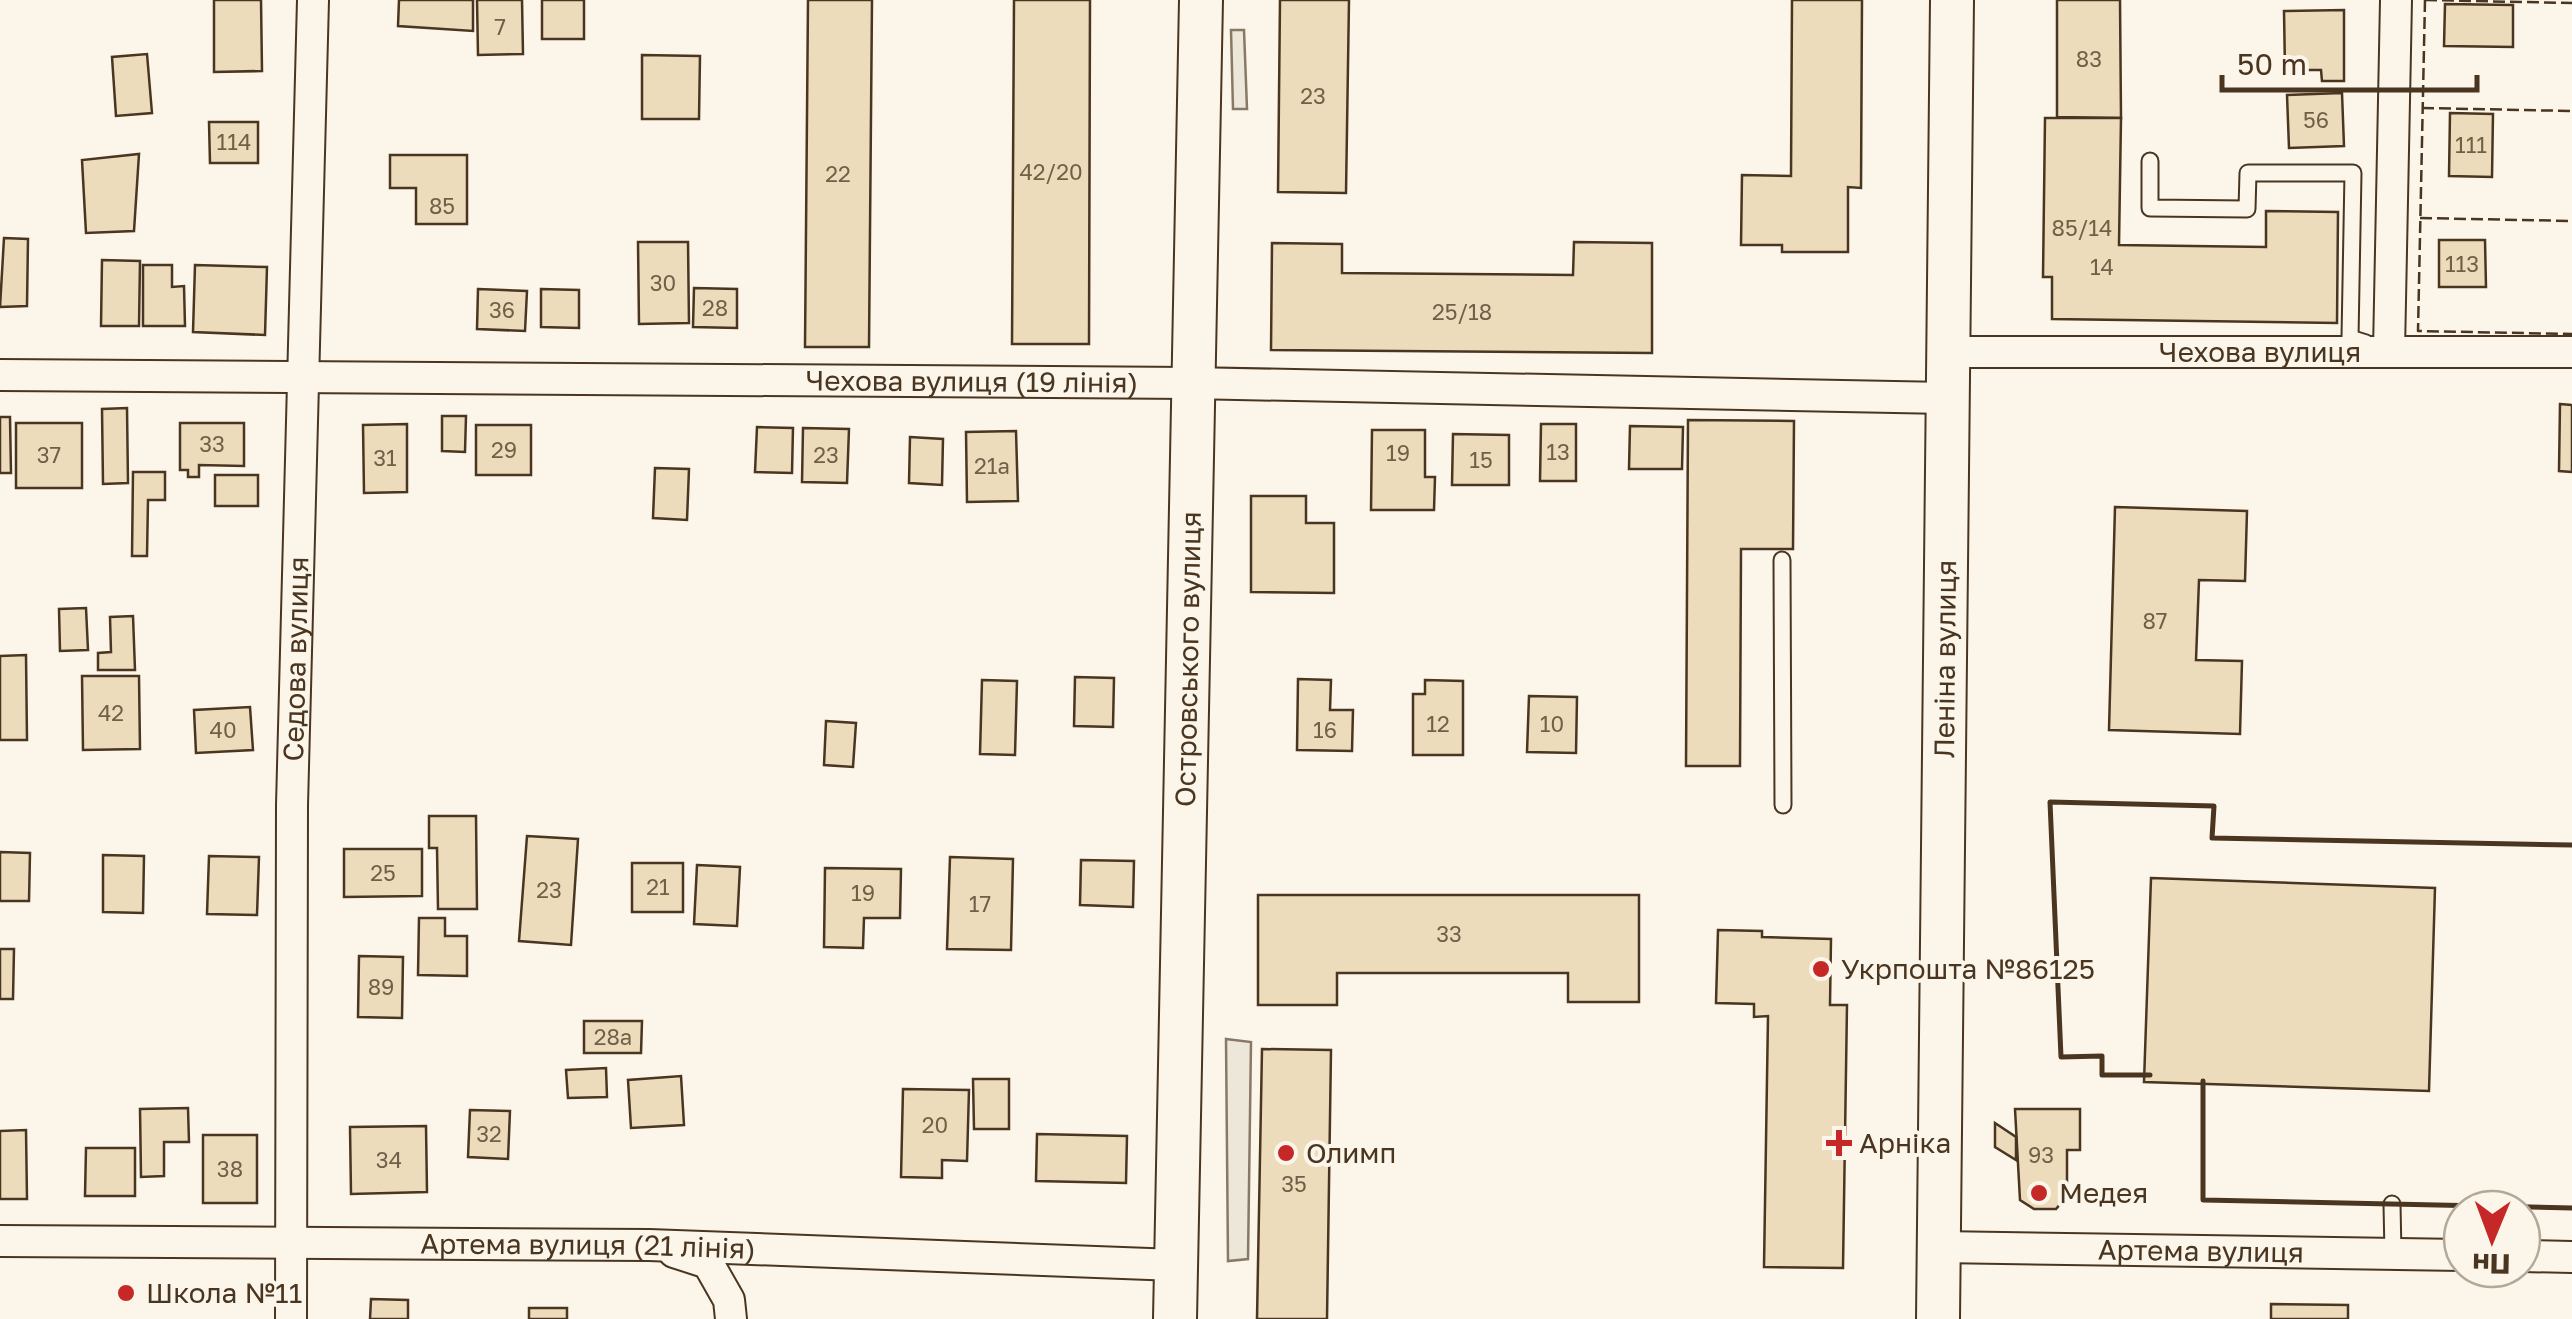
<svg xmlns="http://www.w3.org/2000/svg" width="2572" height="1319" font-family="'Golos Text',sans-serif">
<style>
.parking{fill:#ede7d9;stroke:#887966;stroke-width:2.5}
.building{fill:#ecdcbc;stroke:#4a3520;stroke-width:2.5}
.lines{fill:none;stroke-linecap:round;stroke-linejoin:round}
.lane-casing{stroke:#4a3520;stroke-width:19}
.street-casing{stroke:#4a3520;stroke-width:34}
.secondary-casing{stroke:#4a3520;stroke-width:46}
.lane{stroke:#fbf6e9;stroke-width:15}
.street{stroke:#fbf6e9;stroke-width:30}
.secondary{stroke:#fbf6e9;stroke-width:42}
.fence{stroke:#4a3520;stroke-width:2.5;stroke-dasharray:12 5;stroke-linecap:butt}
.wall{stroke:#4a3520;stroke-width:5}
.poi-dot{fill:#c62828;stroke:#fbf6e9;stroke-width:4}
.labels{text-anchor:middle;stroke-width:8;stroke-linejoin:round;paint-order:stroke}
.number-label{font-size:22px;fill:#725f47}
.street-label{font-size:28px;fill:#4a3520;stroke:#fbf6e9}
.poi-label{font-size:28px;fill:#4a3520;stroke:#fbf6e9;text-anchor:start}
</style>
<rect width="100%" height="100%" fill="#fbf6e9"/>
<!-- parking -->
<g class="parking">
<polygon points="1231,30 1244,30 1247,109 1233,109"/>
<polygon points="1226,1039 1251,1042 1248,1259 1228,1261"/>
</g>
<!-- building -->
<g class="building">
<polygon points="214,0 261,0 262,71 214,72"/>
<polygon points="399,0 473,0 473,31 398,26"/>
<polygon points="477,0 522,0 523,54 478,55"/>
<rect x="542" y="0" width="42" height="39"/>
<polygon points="808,0 872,0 869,347 805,347"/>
<polygon points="1014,0 1090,0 1089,344 1012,344"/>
<polygon points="1280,0 1349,0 1346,193 1278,192"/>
<polygon points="1792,0 1862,0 1861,188 1848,187 1848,252 1782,252 1782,245 1741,245 1742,175 1791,176"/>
<polygon points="2057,0 2120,0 2121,118 2057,117"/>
<polygon points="2445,4 2513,5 2513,47 2444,46"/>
<polygon points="2344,10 2344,81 2322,81 2321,70 2285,70 2284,11"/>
<polygon points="147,54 152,113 116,116 112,57"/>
<polygon points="642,55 700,56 699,119 642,119"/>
<polygon points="2342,93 2344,146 2289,148 2287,95"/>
<polygon points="2450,113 2493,114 2492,177 2449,176"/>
<polygon points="2045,118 2121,118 2119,245 2266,247 2266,211 2338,212 2337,323 2052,319 2052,277 2043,277"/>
<polygon points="209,122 258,122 258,163 210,163"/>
<polygon points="139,154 134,231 86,233 82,160"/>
<polygon points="390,155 467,155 467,224 416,224 416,188 390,188"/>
<polygon points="4,238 28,239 27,306 0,307"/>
<polygon points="2439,240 2485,240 2486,287 2439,287"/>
<polygon points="638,242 688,242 689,323 639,324"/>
<polygon points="1574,242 1652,243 1652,353 1271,350 1272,243 1342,244 1342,273 1573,275"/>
<polygon points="102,260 140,261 139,326 101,326"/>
<polygon points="143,265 172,265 172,287 184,286 185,326 143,326"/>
<polygon points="195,265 267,267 265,335 193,332"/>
<polygon points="694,288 737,289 737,328 693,327"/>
<polygon points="478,289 527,291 525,331 477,329"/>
<polygon points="541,289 579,290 579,328 541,327"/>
<polygon points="2560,404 2572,405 2572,472 2559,471"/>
<polygon points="127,408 128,483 103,484 102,409"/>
<polygon points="442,416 466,416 465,452 442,451"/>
<polygon points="0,417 10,417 11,473 0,473"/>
<polygon points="1688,420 1794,421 1793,549 1741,549 1740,766 1686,766"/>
<rect x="16" y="423" width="66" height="65"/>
<polygon points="180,423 244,423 244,466 199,465 199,477 188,477 188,470 180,470"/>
<polygon points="407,424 407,492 364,493 363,425"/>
<polygon points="1541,424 1576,424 1576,481 1540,481"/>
<rect x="476" y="425" width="55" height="50"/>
<polygon points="1630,426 1683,427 1682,469 1629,469"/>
<polygon points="757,427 793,428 792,473 755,472"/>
<polygon points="803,428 849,429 847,483 802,482"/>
<polygon points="1372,430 1425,430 1425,477 1435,477 1434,510 1371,510"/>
<polygon points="1016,431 1018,501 967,502 966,432"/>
<polygon points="1453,434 1509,435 1509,485 1452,485"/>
<polygon points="910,437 943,439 942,485 909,483"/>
<polygon points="655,468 689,469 687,520 653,518"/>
<polygon points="133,472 165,472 165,500 148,500 147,556 132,556"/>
<rect x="215" y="475" width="43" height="31"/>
<polygon points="1251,496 1306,496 1306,523 1334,523 1334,593 1251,592"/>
<polygon points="2115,507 2247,511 2245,581 2199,580 2196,660 2242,661 2240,734 2109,730"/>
<polygon points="86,608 88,650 60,651 59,609"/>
<polygon points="133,616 135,670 98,670 98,653 111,652 110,617"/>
<polygon points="26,655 27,740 0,740 0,656"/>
<polygon points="82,676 139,676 140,749 83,750"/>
<polygon points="1075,677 1114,678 1113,727 1074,726"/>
<polygon points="1298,679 1331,680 1330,710 1353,710 1352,751 1297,750"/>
<polygon points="982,680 1017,681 1015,755 980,754"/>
<polygon points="1425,680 1463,681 1463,755 1413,755 1413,694 1425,694"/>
<polygon points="1529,696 1577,697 1576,753 1527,752"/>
<polygon points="250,707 253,750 196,753 194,710"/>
<polygon points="826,721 856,723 853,767 824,765"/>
<polygon points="429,816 476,816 477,909 438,909 437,848 429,848"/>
<polygon points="527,836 578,839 571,945 519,941"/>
<polygon points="344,849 422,849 422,896 344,897"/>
<polygon points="0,852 30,853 29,901 0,901"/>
<polygon points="103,855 144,856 143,913 103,912"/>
<polygon points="209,856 259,857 257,915 207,914"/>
<polygon points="950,857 1013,859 1011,950 947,949"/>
<polygon points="1081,860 1134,861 1133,907 1080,905"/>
<rect x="632" y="863" width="51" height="49"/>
<polygon points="697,865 740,867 737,926 694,924"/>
<polygon points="825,868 901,869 900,918 864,918 863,948 824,947"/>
<polygon points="2151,878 2435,888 2429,1091 2144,1082"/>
<polygon points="1258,895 1639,895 1639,1002 1568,1002 1568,973 1337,973 1337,1005 1258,1005"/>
<polygon points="419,918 445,918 445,936 467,936 467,976 418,975"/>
<polygon points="1718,930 1762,931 1762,937 1831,939 1830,1005 1847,1005 1843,1268 1764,1267 1768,1016 1754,1017 1754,1004 1716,1003"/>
<polygon points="0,949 14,949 13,999 0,999"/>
<polygon points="359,956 403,957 402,1018 358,1017"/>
<polygon points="584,1021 642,1021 641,1053 584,1053"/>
<polygon points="1262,1049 1331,1050 1327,1319 1257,1319"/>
<polygon points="606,1068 607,1097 568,1098 566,1070"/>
<polygon points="681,1076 684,1125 631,1128 628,1080"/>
<polygon points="973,1079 1009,1079 1009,1129 974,1129"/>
<polygon points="903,1089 969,1090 967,1161 942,1160 942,1178 901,1177"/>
<polygon points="188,1108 189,1142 164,1142 164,1176 141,1177 140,1109"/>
<polygon points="2015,1109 2080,1109 2080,1150 2067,1150 2067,1196 2056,1209 2034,1209 2020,1200"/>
<polygon points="470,1110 510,1111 508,1159 468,1157"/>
<polygon points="1995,1123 2016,1137 2016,1160 1995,1147"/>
<polygon points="426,1126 427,1192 351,1194 350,1127"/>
<polygon points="26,1130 27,1199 0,1199 0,1131"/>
<polygon points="1037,1134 1127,1136 1126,1183 1036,1181"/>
<rect x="203" y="1135" width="54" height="68"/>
<polygon points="86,1148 135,1148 135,1196 85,1196"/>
<polygon points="371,1299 408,1300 408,1319 370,1319"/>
<polygon points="2271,1304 2348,1305 2348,1319 2271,1319"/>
<rect x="529" y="1308" width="38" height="11"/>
</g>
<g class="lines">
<defs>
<g id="lane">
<polyline points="2150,161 2150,208 2247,209 2248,173 2353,173 2350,338 2366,343"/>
<polyline points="1782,560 1783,805"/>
<polyline points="2392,1204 2393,1254"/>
</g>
<g id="street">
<polyline points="2389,351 2396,0"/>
<path id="s1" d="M1948,352H2572"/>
<path id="s2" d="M0,375L1190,383L1946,398"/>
<path id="s3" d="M0,1241L649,1245L1176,1265"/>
<path id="s4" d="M1939,1247L2462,1255"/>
<polyline points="674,1252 708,1263 729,1300 731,1319"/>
<polyline points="2522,1256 2572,1257"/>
<path id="s5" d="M291,1319L292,805L313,0"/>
</g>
<g id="secondary">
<path id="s6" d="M1175,1319L1201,0"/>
<path id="s7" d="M1938,1319L1952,0"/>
</g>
</defs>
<!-- lane casing -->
<use href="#lane" class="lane-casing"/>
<!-- street casing -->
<use href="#street" class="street-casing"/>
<!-- secondary casing -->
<use href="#secondary" class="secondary-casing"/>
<!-- lane -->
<use href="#lane" class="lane"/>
<!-- street -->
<use href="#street" class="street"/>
<!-- secondary -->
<use href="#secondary" class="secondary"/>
<!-- fence -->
<g class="fence">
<polyline points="2425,0 2418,331 2572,334"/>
<polyline points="2425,0 2572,3"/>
<polyline points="2422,108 2572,111"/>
<polyline points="2420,218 2572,221"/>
</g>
<!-- wall -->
<g class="wall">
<polyline points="2150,1075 2102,1075 2102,1056 2061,1057 2050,802 2214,806 2212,838 2572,845"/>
<polyline points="2203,1081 2203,1200 2572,1208"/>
</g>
</g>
<!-- markers -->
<g class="poi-dot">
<circle cx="1821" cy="969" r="10"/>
<path d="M1834 1128h10v10h10v10h-10v10h-10v-10h-10v-10h10z"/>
<circle cx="1286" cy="1153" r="10"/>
<circle cx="2039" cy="1193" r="10"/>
<circle cx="126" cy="1293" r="10"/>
</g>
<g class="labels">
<!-- number labels -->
<g class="number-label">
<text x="500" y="35">7</text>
<text x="2089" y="67">83</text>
<text x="1313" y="104">23</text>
<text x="2316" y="128">56</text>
<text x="234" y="150">114</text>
<text x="2471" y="153">111</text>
<text x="1051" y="180">42/20</text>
<text x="838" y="182">22</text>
<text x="442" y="214">85</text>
<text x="2082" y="236">85/14</text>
<text x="2462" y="272">113</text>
<text x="2102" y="275">14</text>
<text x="663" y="291">30</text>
<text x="715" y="316">28</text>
<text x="502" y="318">36</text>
<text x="1462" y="320">25/18</text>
<text x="212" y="452">33</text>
<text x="504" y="458">29</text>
<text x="1558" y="460">13</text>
<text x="1398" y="461">19</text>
<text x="49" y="463">37</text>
<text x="826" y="463">23</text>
<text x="385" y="466">31</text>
<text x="1481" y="468">15</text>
<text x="992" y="474">21а</text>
<text x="2155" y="629">87</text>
<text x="111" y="721">42</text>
<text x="1438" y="732">12</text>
<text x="1552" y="732">10</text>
<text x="223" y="738">40</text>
<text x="1325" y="738">16</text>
<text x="383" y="881">25</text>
<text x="658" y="895">21</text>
<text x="549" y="898">23</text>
<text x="863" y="901">19</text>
<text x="980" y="912">17</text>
<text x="1449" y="942">33</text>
<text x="381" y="995">89</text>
<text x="613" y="1045">28а</text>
<text x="935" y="1133">20</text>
<text x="489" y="1142">32</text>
<text x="2041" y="1163">93</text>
<text x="389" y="1168">34</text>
<text x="230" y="1177">38</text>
<text x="1294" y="1192">35</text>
</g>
<!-- street labels -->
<g class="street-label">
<text dy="10" stroke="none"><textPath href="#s1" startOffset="312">Чехова вулиця</textPath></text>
<text dy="10" stroke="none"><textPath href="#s2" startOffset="972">Чехова вулиця (19 лiнiя)</textPath></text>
<text dy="10" stroke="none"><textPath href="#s5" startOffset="660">Седова вулиця</textPath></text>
<text dy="10" stroke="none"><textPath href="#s7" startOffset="660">Леніна вулиця</textPath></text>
<text dy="10" stroke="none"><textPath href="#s6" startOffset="660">Островського вулиця</textPath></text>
<text dy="10" stroke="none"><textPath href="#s3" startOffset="588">Артема вулиця (21 лiнiя)</textPath></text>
<text dy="10" stroke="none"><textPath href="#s4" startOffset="262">Артема вулиця</textPath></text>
</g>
<!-- poi labels -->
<g class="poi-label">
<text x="1841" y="979">Укрпошта №86125</text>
<text x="1859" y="1153">Арніка</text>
<text x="1306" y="1163">Олимп</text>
<text x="2059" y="1203">Медея</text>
<text x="146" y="1303">Школа №11</text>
</g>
</g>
<!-- north arrow -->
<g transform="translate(2492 1239) rotate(181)"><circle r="48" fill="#fbf6e9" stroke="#b4a999" stroke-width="2.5"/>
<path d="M0-8L18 38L0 25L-18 38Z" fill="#c62828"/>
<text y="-15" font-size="28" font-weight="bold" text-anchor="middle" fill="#4a3520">Пн</text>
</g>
<!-- scale -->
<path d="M2222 75v15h255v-15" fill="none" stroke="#4a3520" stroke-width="5"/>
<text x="2237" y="75" font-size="30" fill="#4a3520" stroke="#fbf6e9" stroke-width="8" paint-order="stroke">50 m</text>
</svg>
